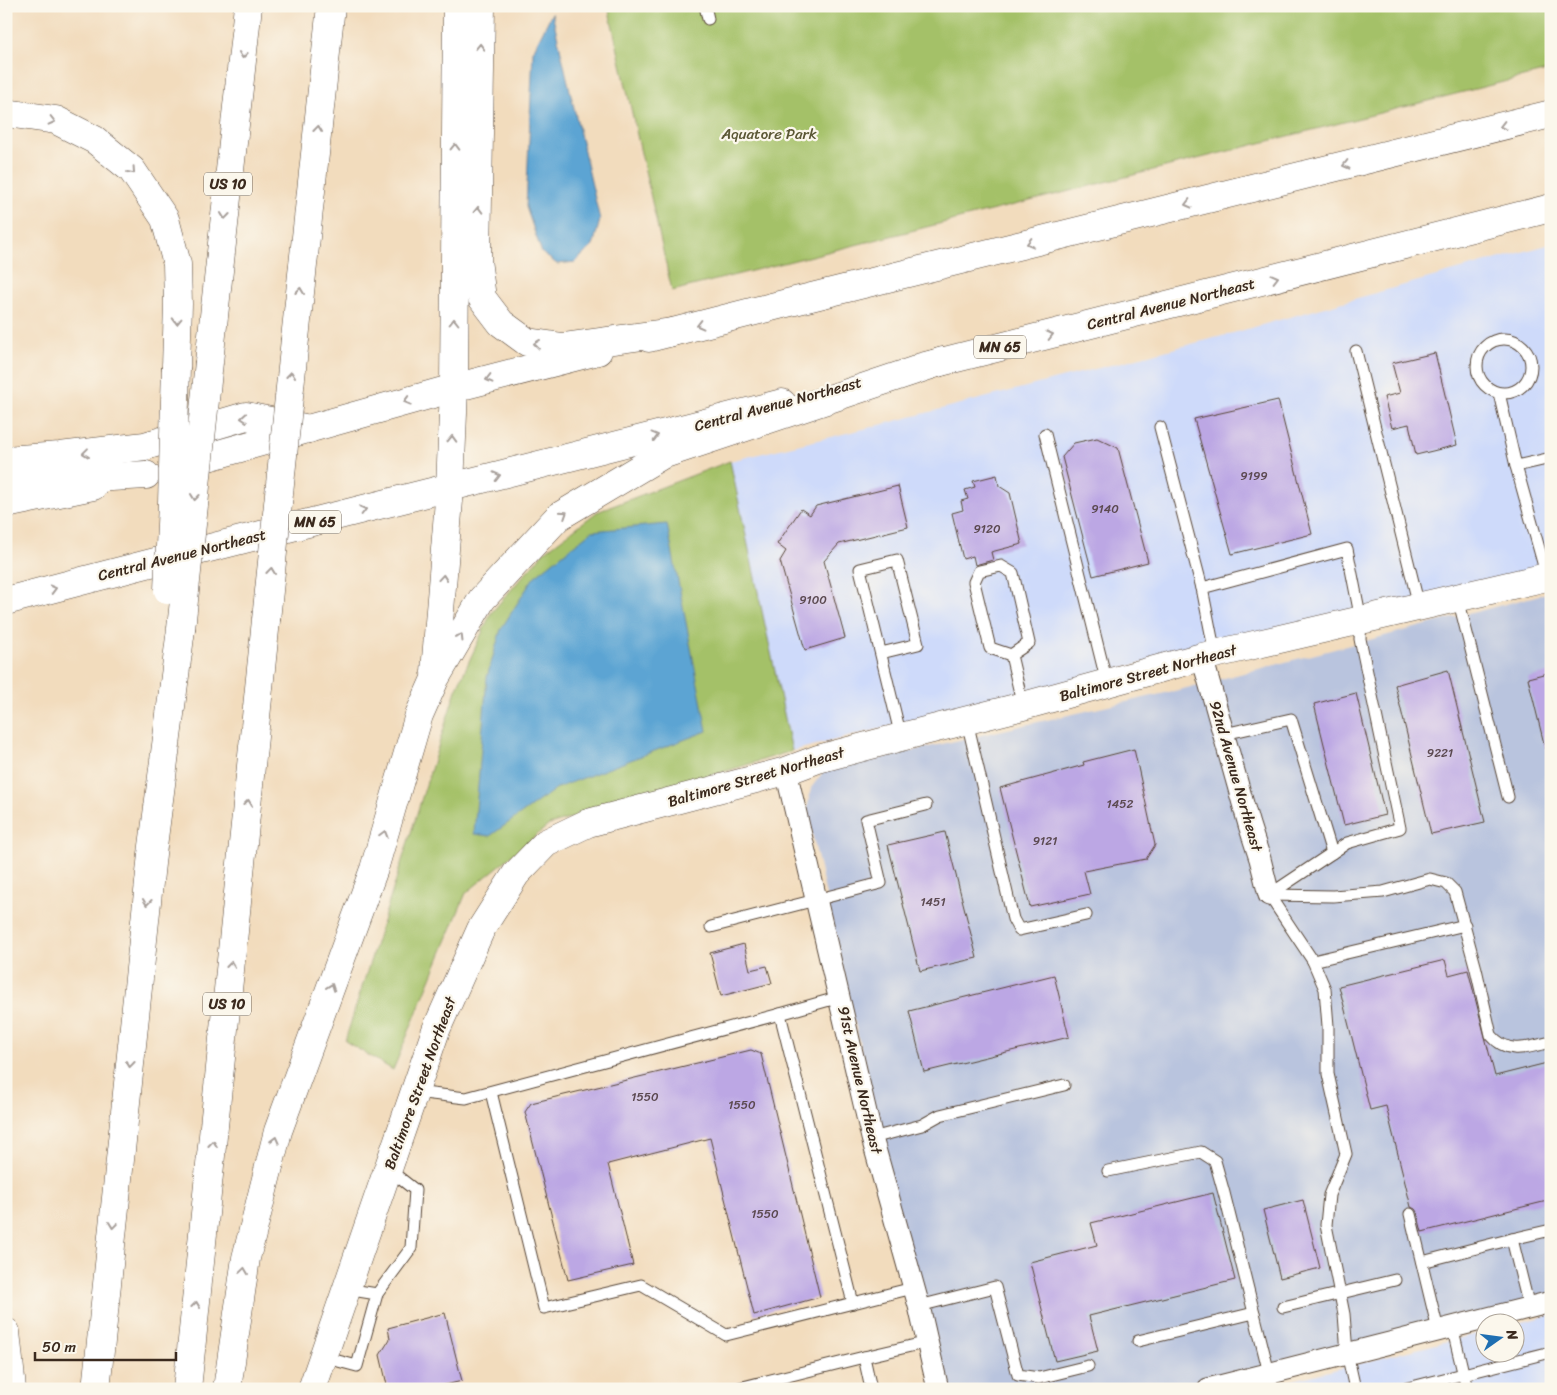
<svg xmlns="http://www.w3.org/2000/svg" width="1557" height="1395" font-family="Sriracha,sans-serif">
<style>
.built{fill:#cedafa}
.industrial{fill:#b9c4de}
.green{fill:#a4c168;stroke:#707643}
.water{fill:#5ca4d3;stroke:#4c6778}
.building{fill:#bca7e4}
.lines{fill:none;stroke-linecap:round;stroke-linejoin:round}
.service-casing{stroke:#564536;stroke-width:13}
.minor-casing{stroke:#564536;stroke-width:23}
.tertiary-casing{stroke:#564536;stroke-width:29}
.trunk-casing{stroke:#564536;stroke-width:29}
.motorway-casing{stroke:#564536;stroke-width:29}
.service{stroke:#fff;stroke-width:11}
.minor{stroke:#fff;stroke-width:21}
.tertiary{stroke:#fff;stroke-width:28}
.trunk{stroke:#fff;stroke-width:28}
.motorway{stroke:#fff;stroke-width:28}
.motorway-bridge-casing{stroke:#564536;stroke-width:29;stroke-linecap:butt}
.motorway-bridge{stroke:#fff;stroke-width:28}
.oneway{stroke:#a79f9a}
.labels{text-anchor:middle;stroke-width:4.5;stroke-linejoin:round;paint-order:stroke}
.number-label{font-size:12px;fill:#5b4950}
.shield{fill:#fbf7ec;stroke:#75685c;stroke-width:1}
.shield-label{font-size:14px;font-weight:bold;fill:#3b2a1e}
.park-label{font-size:15px;fill:#5a5734;stroke:#fbf7ec}
.street-label{font-size:15px;fill:#3b2a1e;stroke:#fbf7ec}
</style>
<rect width="100%" height="100%" fill="#fbf7ec"/>
<filter id="ink" filterUnits="userSpaceOnUse"><feTurbulence type="fractalNoise" baseFrequency=".02" numOctaves="2"/><feDisplacementMap in="SourceGraphic" scale="10" xChannelSelector="R" yChannelSelector="G"/><feConvolveMatrix kernelMatrix="1 2 1 2 8 2 1 2 1" color-interpolation-filters="sRGB"/></filter>
<filter id="wash" filterUnits="userSpaceOnUse"><feTurbulence type="fractalNoise" baseFrequency=".0096" numOctaves="4" result="noise"/><feDisplacementMap in="SourceGraphic" scale="20" xChannelSelector="R" yChannelSelector="G"/><feGaussianBlur stdDeviation="1.12" result="paint"/><feColorMatrix in="noise" values="0 0 0 0 0 0 0 0 0 0 0 0 0 0 0 0 0 1.4 0 .05"/><feComposite in="paint" operator="in"/></filter>
<g filter="url(#wash)">
<rect width="100%" height="100%" fill="#f2dcbd"/>
<!-- built -->
<g class="built">
<polygon points="1551,244 1551,574 1125,667 792,751 730,461 872,427 1226,335"/>
<polygon points="1551,1315 1551,1389 1258,1389 1484,1332 1484,1352 1514,1352 1515,1324"/>
</g>
<!-- industrial -->
<polygon class="industrial" points="1551,592 1551,1300 1207,1389 938,1389 807,811 811,788 824,771 1183,689"/>
<!-- green -->
<g class="green">
<polygon points="608,6 1551,6 1551,70 672,291"/>
<polygon points="730,461 792,751 549,825 466,893 393,1070 345,1041 456,690 491,613 544,552 597,512"/>
</g>
<!-- water -->
<g class="water">
<polygon points="552,13 600,220 593,246 575,262 557,264 542,253 526,207 533,51"/>
<polygon points="667,524 707,731 557,788 490,836 474,834 487,677 501,629 534,577 592,531"/>
</g>
<g id="blocks">
<!-- building -->
<g class="building">
<polygon points="1435,353 1457,445 1416,455 1409,424 1392,428 1384,397 1400,393 1392,363"/>
<polygon points="1278,400 1312,534 1232,554 1194,419"/>
<polygon points="1097,438 1118,448 1148,562 1093,576 1062,457 1074,443"/>
<polygon points="997,475 999,486 1010,493 1022,544 991,552 993,560 975,565 973,556 963,559 952,513 963,510 961,501 968,499 965,490 975,487 973,481"/>
<polygon points="898,486 908,527 839,544 824,561 845,638 805,650 780,561 786,551 777,544 801,509 810,515 816,506"/>
<polygon points="1448,670 1485,822 1431,834 1395,685"/>
<polygon points="1551,672 1551,747 1545,748 1528,678"/>
<polygon points="1356,693 1385,815 1344,825 1314,704"/>
<polygon points="1134,749 1155,845 1146,859 1084,871 1090,894 1030,907 1000,788 1084,765 1083,762"/>
<polygon points="945,832 977,958 920,971 888,845"/>
<polygon points="744,944 750,970 767,966 772,983 721,996 710,953"/>
<polygon points="1445,960 1449,975 1468,970 1495,1076 1551,1062 1551,1200 1422,1232 1417,1212 1415,1209 1411,1207 1386,1106 1370,1110 1339,986"/>
<polygon points="1054,975 1069,1037 924,1072 909,1011"/>
<polygon points="751,1050 761,1054 820,1297 754,1315 710,1138 608,1164 633,1265 568,1280 525,1112 531,1103"/>
<polygon points="1213,1193 1235,1280 1089,1316 1098,1351 1055,1361 1030,1262 1097,1245 1091,1223"/>
<polygon points="1303,1200 1320,1268 1280,1278 1263,1210"/>
<polygon points="445,1313 462,1381 429,1389 388,1389 380,1355 390,1339 388,1328"/>
</g>
</g>
</g>
<g filter="url(#ink)">
<use href="#blocks" fill-opacity="0" stroke="#564536" stroke-width="1"/>
<g class="lines">
<defs>
<g id="service">
<polyline points="705,6 708,19"/>
<circle cx="1504" cy="366" r="27"/>
<polyline points="1356,351 1419,606"/>
<polyline points="1499,393 1516,466 1547,577"/>
<polyline points="1160,427 1202,588 1215,654"/>
<polyline points="1045,434 1107,683"/>
<polyline points="1516,466 1551,458"/>
<polyline points="1202,588 1347,549 1361,620 1360,639 1400,828 1347,843 1269,895"/>
<polyline points="1458,598 1508,797"/>
<polyline points="881,653 918,644 897,560 860,569 901,737"/>
<polyline points="1011,655 1029,643 1013,573 1001,566 979,571 974,582 990,648 1011,655 1023,706"/>
<polyline points="967,721 1013,919 1019,930 1086,915"/>
<polyline points="1224,734 1291,719 1332,853"/>
<polyline points="1269,895 1313,961 1325,989 1328,1026 1328,1074 1346,1154 1329,1195 1326,1225 1344,1314 1347,1353 1355,1389"/>
<path d="M1269,895L1333,896L1383,892L1430,879L1446,883L1455,892L1476,969L1491,1035C1508,1056 1529,1047 1551,1042"/>
<polyline points="711,927 881,883 866,820 926,805"/>
<polyline points="1313,961 1465,925"/>
<polyline points="780,1014 853,1303 913,1288"/>
<polyline points="415,1092 466,1098 780,1014 840,997"/>
<polyline points="491,1092 544,1308 641,1285 726,1335 853,1303"/>
<polyline points="872,1138 922,1125 940,1115 1064,1085"/>
<polyline points="1108,1171 1201,1152 1215,1161 1224,1193 1254,1313"/>
<polyline points="1410,1214 1438,1330"/>
<polyline points="1512,1239 1551,1230"/>
<polyline points="1422,1262 1512,1239 1529,1307"/>
<polyline points="377,1294 411,1248 415,1190 388,1169"/>
<polyline points="919,1306 995,1287 1018,1375 1039,1378 1088,1366"/>
<polyline points="1283,1307 1395,1280"/>
<polyline points="1452,1326 1467,1389"/>
<polyline points="1138,1341 1254,1313 1269,1373"/>
<polyline points="323,1357 357,1366 377,1294 346,1289"/>
<polyline points="735,1389 864,1357"/>
<polyline points="871,1389 864,1357 928,1342"/>
<polyline points="1404,1389 1551,1352"/>
</g>
<g id="minor">
<polyline points="1202,657 1249,825 1260,859 1269,895"/>
<polyline points="786,771 872,1138 919,1306 938,1389"/>
<polyline points="1208,1389 1551,1302"/>
</g>
<polyline id="tertiary" points="312,1389 436,1030 481,929 516,874 546,843 588,823 786,771 818,759 901,737 1023,706 1202,657 1551,576"/>
<g id="trunk">
<polyline points="649,338 787,303 1551,114"/>
<polyline points="921,367 1551,208"/>
<polyline points="176,466 454,388 598,351"/>
<polyline points="6,504 93,486"/>
<path d="M6,601C264,532 524,470 782,403"/>
</g>
<g id="motorway">
<polyline points="481,6 477,260 482,298 501,323 527,342 563,347 672,332"/>
<polyline points="6,113 56,120 95,140 132,170 165,219 177,264 178,304 176,367"/>
<polyline points="295,339 331,6"/>
<polyline points="209,362 248,6"/>
<polyline points="6,460 60,456 145,446 246,416 309,429"/>
<polyline points="6,483 146,475"/>
<polyline points="435,672 450,488 454,388 457,6"/>
<polyline points="6,1332 12,1389"/>
<polyline points="96,1389 152,854 181,629"/>
<polyline points="187,1389 266,620"/>
<polyline points="227,1389 246,1258 278,1131 374,869 419,715 435,679 482,599 558,517 662,455 943,361"/>
</g>
</defs>
<!-- service casing -->
<use href="#service" class="service-casing"/>
<!-- minor casing -->
<use href="#minor" class="minor-casing"/>
<!-- tertiary casing -->
<use href="#tertiary" class="tertiary-casing"/>
<!-- trunk casing -->
<use href="#trunk" class="trunk-casing"/>
<!-- motorway casing -->
<use href="#motorway" class="motorway-casing"/>
<!-- service -->
<use href="#service" class="service"/>
<!-- minor -->
<use href="#minor" class="minor"/>
<!-- tertiary -->
<use href="#tertiary" class="tertiary"/>
<!-- trunk -->
<use href="#trunk" class="trunk"/>
<!-- motorway -->
<use href="#motorway" class="motorway"/>
<defs>
<g id="motorway-bridge">
<polyline points="168,590 172,503 176,367"/>
<polyline points="266,620 295,339"/>
<polyline points="181,629 209,362"/>
</g>
</defs>
<!-- motorway-bridge casing -->
<use href="#motorway-bridge" class="motorway-bridge-casing"/>
<!-- motorway-bridge -->
<use href="#motorway-bridge" class="motorway-bridge"/>
</g>
<!-- one-way arrows -->
<defs><path id="oneway-chevron" d="M-2-3.5L2.5 0L-2 3.5" fill="none" stroke-width="1.6" stroke-linecap="round" stroke-linejoin="round" transform="scale(1.25)"/></defs>
<g class="oneway">
<use href="#oneway-chevron" transform="translate(480 47) rotate(-89)"/>
<use href="#oneway-chevron" transform="translate(243 55) rotate(96)"/>
<use href="#oneway-chevron" transform="translate(52 121) rotate(14)"/>
<use href="#oneway-chevron" transform="translate(1503 126) rotate(166)"/>
<use href="#oneway-chevron" transform="translate(318 129) rotate(-84)"/>
<use href="#oneway-chevron" transform="translate(455 147) rotate(-89)"/>
<use href="#oneway-chevron" transform="translate(1346 165) rotate(166)"/>
<use href="#oneway-chevron" transform="translate(132 171) rotate(48)"/>
<use href="#oneway-chevron" transform="translate(1188 204) rotate(166)"/>
<use href="#oneway-chevron" transform="translate(478 210) rotate(-89)"/>
<use href="#oneway-chevron" transform="translate(225 216) rotate(96)"/>
<use href="#oneway-chevron" transform="translate(1030 243) rotate(166)"/>
<use href="#oneway-chevron" transform="translate(1275 278) rotate(-14)"/>
<use href="#oneway-chevron" transform="translate(300 291) rotate(-84)"/>
<use href="#oneway-chevron" transform="translate(177 321) rotate(92)"/>
<use href="#oneway-chevron" transform="translate(454 322) rotate(-90)"/>
<use href="#oneway-chevron" transform="translate(700 325) rotate(166)"/>
<use href="#oneway-chevron" transform="translate(1050 335) rotate(-14)"/>
<use href="#oneway-chevron" transform="translate(537 344) rotate(-173)"/>
<use href="#oneway-chevron" transform="translate(291 375) rotate(-84)"/>
<use href="#oneway-chevron" transform="translate(489 379) rotate(166)"/>
<use href="#oneway-chevron" transform="translate(407 401) rotate(164)"/>
<use href="#oneway-chevron" transform="translate(244 418) rotate(175)"/>
<use href="#oneway-chevron" transform="translate(655 436) rotate(-15)"/>
<use href="#oneway-chevron" transform="translate(452 439) rotate(-88)"/>
<use href="#oneway-chevron" transform="translate(86 453) rotate(173)"/>
<use href="#oneway-chevron" transform="translate(497 476) rotate(-14)"/>
<use href="#oneway-chevron" transform="translate(195 497) rotate(96)"/>
<use href="#oneway-chevron" transform="translate(363 510) rotate(-14)"/>
<use href="#oneway-chevron" transform="translate(564 514) rotate(-33)"/>
<use href="#oneway-chevron" transform="translate(271 571) rotate(-84)"/>
<use href="#oneway-chevron" transform="translate(443 578) rotate(-85)"/>
<use href="#oneway-chevron" transform="translate(53 589) rotate(-15)"/>
<use href="#oneway-chevron" transform="translate(460 637) rotate(-59)"/>
<use href="#oneway-chevron" transform="translate(248 803) rotate(-84)"/>
<use href="#oneway-chevron" transform="translate(384 834) rotate(-74)"/>
<use href="#oneway-chevron" transform="translate(147 902) rotate(96)"/>
<use href="#oneway-chevron" transform="translate(231 965) rotate(-84)"/>
<use href="#oneway-chevron" transform="translate(331 987) rotate(-70)"/>
<use href="#oneway-chevron" transform="translate(130 1064) rotate(96)"/>
<use href="#oneway-chevron" transform="translate(275 1140) rotate(-76)"/>
<use href="#oneway-chevron" transform="translate(213 1144) rotate(-84)"/>
<use href="#oneway-chevron" transform="translate(113 1225) rotate(96)"/>
<use href="#oneway-chevron" transform="translate(244 1271) rotate(-82)"/>
<use href="#oneway-chevron" transform="translate(196 1305) rotate(-84)"/>
</g>
</g>
<g class="labels">
<!-- number labels -->
<g class="number-label">
<text x="1254" y="480">9199</text>
<text x="1105" y="513">9140</text>
<text x="987" y="533">9120</text>
<text x="813" y="604">9100</text>
<text x="1440" y="757">9221</text>
<text x="1120" y="808">1452</text>
<text x="1045" y="845">9121</text>
<text x="933" y="906">1451</text>
<text x="645" y="1101">1550</text>
<text x="742" y="1109">1550</text>
<text x="765" y="1218">1550</text>
</g>
<!-- shield labels -->
<g class="shield">
<rect x="204" y="172.5" width="48" height="23" rx="4"/>
<rect x="974" y="335.5" width="52" height="23" rx="4"/>
<rect x="289" y="510.5" width="52" height="23" rx="4"/>
<rect x="203" y="992.5" width="48" height="23" rx="4"/>
</g>
<g class="shield-label">
<text x="228" y="189">US 10</text>
<text x="1000" y="352">MN 65</text>
<text x="315" y="527">MN 65</text>
<text x="227" y="1009">US 10</text>
</g>
<!-- park labels -->
<g class="park-label">
<text x="769" y="139">Aquatore Park</text>
</g>
<!-- street labels -->
<g class="street-label">
<text transform="translate(1171 304) rotate(-14)" y="5">Central Avenue Northeast</text>
<text transform="translate(778 404) rotate(-15)" y="5">Central Avenue Northeast</text>
<text transform="translate(182 555) rotate(-14)" y="5">Central Avenue Northeast</text>
<text transform="translate(1148 673) rotate(-15)" y="5">Baltimore Street Northeast</text>
<text transform="translate(1236 776) rotate(74)" y="5">92nd Avenue Northeast</text>
<text transform="translate(756 777) rotate(-16)" y="5">Baltimore Street Northeast</text>
<text transform="translate(860 1080) rotate(77)" y="5">91st Avenue Northeast</text>
<text transform="translate(420 1083) rotate(-70)" y="5">Baltimore Street Northeast</text>
</g>
</g>
<!-- margin -->
<rect width="1557" height="1395" fill="none" stroke="#fbf7ec" stroke-width="25"/>
<!-- north arrow -->
<g transform="translate(1500 1338) rotate(76)"><circle r="24" fill="#fbf7ec" stroke="#aea59a"/>
<path d="M0-4L9 19L0 12L-9 19Z" fill="#1f6fb2"/>
<text y="-8" font-size="14" font-weight="bold" text-anchor="middle" fill="#3b2a1e">N</text>
</g>
<!-- scale -->
<path d="M35 1352v8h141v-8" fill="none" stroke="#3b2a1e" stroke-width="2.5"/>
<text x="42" y="1352" font-size="15" fill="#3b2a1e" stroke="#fbf7ec" stroke-width="4" paint-order="stroke">50 m</text>
</svg>
